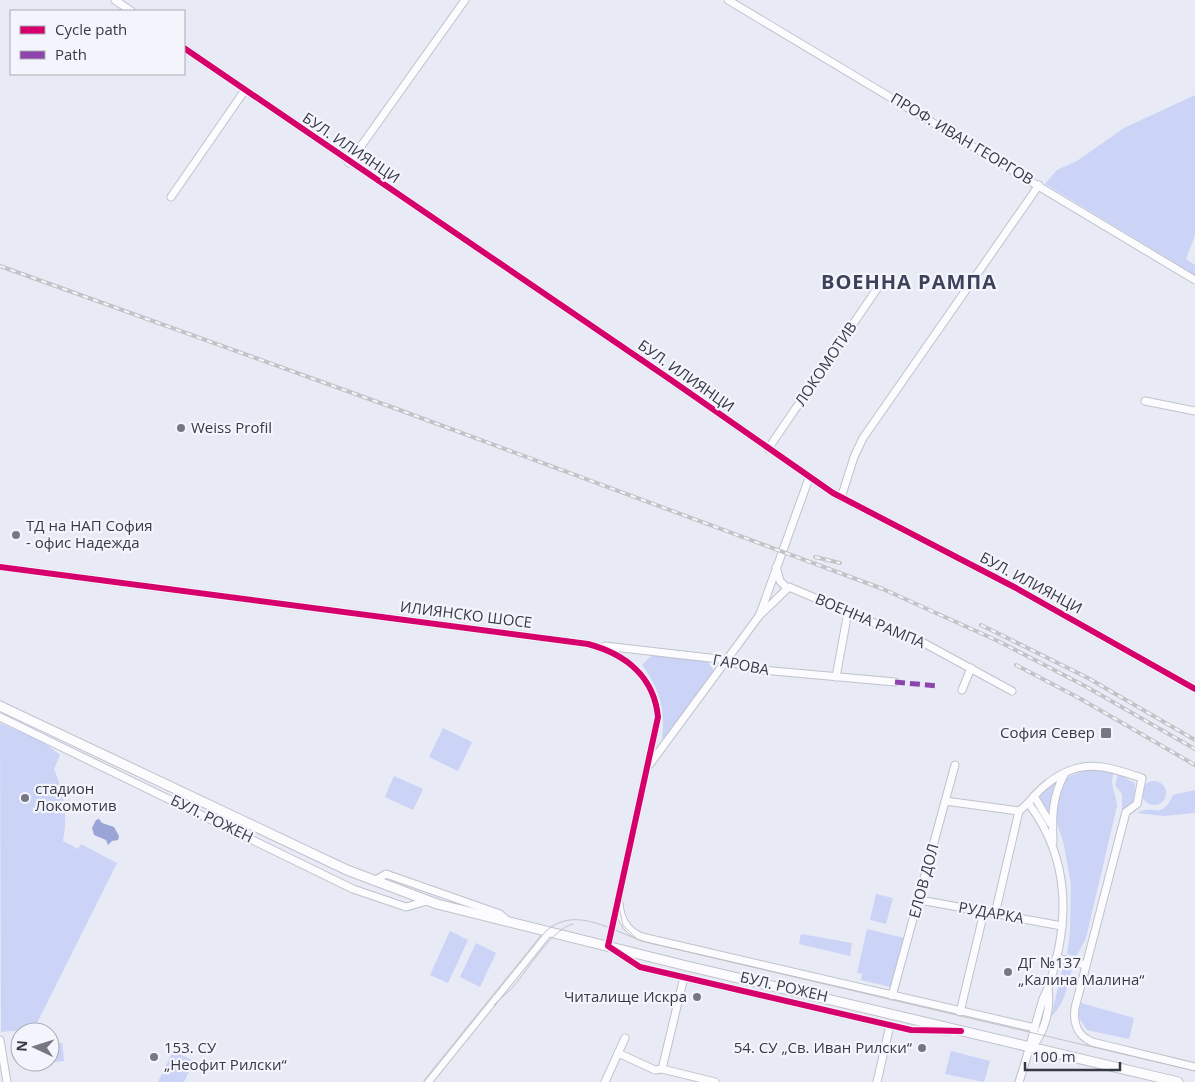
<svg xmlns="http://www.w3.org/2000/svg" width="1195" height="1082" font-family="'Open Sans',sans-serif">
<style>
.green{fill:#cbd3f6}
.water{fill:#9aa4d7}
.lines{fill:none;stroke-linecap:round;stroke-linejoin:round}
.minor-casing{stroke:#bfc2cc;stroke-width:9}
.major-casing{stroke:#bfc2cc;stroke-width:11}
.minor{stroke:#fcfcfe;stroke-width:7}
.major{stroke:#fcfcfe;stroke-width:9}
.tram{stroke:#c2c3c6;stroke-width:1}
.rail-casing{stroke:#c2c3c6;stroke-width:4}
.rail{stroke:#f4f5fc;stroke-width:2;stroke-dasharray:5.5;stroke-linecap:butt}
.quiet{stroke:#8e44ad;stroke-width:5;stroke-dasharray:10 5;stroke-linecap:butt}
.cycleway-casing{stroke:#f4f5fc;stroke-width:9}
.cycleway{stroke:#d6006c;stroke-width:6}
.poi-dot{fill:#757783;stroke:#f4f5fc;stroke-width:2}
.labels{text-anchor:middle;stroke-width:4.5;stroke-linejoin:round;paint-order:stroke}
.street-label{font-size:15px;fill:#373945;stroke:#f4f5fc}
.poi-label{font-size:15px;fill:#373945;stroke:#f4f5fc;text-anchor:start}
.district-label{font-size:20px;font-weight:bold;letter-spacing:1px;fill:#3d425b;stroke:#f4f5fc}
</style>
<rect width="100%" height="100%" fill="#e8ebf5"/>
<!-- green -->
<g class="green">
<polygon points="1195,95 1195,235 1186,259 1195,265 1195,275 1045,184 1057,170 1077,161 1124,128"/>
<path d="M652,655L707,661L713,669L712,676L665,739L662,738C666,709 659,688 642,665Z"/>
<path d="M0,723L43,742L60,755L54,769C64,793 68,815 63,841L78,849L81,844L117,863L34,1029L1,1032Z"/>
<polygon points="443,728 472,742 458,771 429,757"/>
<path d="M1091,768L1108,770L1113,774C1110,788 1116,792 1117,806L1086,938L1076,957L1067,954L1070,933L1071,884L1063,841L1054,815L1056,801L1065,778Z"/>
<polygon points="1118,774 1135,783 1134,801 1122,810 1122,794 1115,785"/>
<polygon points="394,776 423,789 413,810 385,797"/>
<polygon points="1058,780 1052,793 1049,813 1039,796 1048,786"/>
<circle cx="1154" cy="793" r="12"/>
<path d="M1195,790V813L1164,816L1137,813C1153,803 1161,822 1173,795Z"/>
<polygon points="876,894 893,898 886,924 870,920"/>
<polygon points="867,929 904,938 890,987 861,980 862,974 857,973"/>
<polygon points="450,931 468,940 448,983 430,975"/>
<polygon points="801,934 852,943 850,956 799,944"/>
<polygon points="476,943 496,953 480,987 460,977"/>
<path d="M1064,962L1073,964C1068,984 1066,1002 1051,1017Z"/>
<polygon points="1081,1003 1134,1018 1129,1039 1087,1030 1078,1016"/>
<polygon points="62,1043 64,1061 26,1065 26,1062 50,1062 50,1045"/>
<polygon points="173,1051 194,1061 184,1082 158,1082"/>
<polygon points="951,1051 990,1061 984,1082 945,1074"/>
</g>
<!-- water -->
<polygon class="water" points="99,819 102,823 114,827 119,836 118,840 112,841 108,845 106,840 94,835 92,828 96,820"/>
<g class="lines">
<defs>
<g id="minor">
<polyline points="115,0 131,11"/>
<polyline points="728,0 1195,280"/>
<polyline points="184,48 671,380 833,493 1016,588 1195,689"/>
<polyline points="349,163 465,0"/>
<polyline points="171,197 245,90"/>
<polyline points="1145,401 1195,411"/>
<polyline points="768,449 883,280"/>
<polyline points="841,498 854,457 863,438 1039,185"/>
<path d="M0,567L588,644C625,654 654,676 658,717L608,946L640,967L911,1030L950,1031"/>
<polyline points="776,567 780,581 787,588"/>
<polyline points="760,614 809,478"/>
<polyline points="605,646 727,660 751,669 895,682"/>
<polyline points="836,677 848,612"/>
<polyline points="962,690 971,668"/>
<polyline points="0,717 353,889 406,907 427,901"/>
<polyline points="650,764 759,616 789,587 886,628 911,636 1012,691"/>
<polyline points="1034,796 1050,823"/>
<polyline points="945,801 1019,811"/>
<path d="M1053,842C1052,817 1052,797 1064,775"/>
<polyline points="374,881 386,874 500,914 509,922"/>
<polyline points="920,900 1062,926"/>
<path d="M619,903C620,919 627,931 642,937L1035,1028"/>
<path d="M995,914L1019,811C1030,803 1036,792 1047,784C1081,757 1105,766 1142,778L1137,804L1126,812L1075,1008C1073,1024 1077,1035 1092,1042L1195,1067"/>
<polyline points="1056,958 1086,965"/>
<polyline points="892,996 955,765"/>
<polyline points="960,1012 984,912"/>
<polyline points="0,1040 7,1082"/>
<path d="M1033,1046C1045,1030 1051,1009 1048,989"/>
<polyline points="618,1053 655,1070 662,1069 715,1082"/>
<polyline points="662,1069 684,977"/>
<polyline points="428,1082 549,932"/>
<polyline points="605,1082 625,1038"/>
<polyline points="877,1082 890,1025"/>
<path d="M1019,1082C1028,1055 1034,1029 1042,1002C1043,997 1046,993 1048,988C1070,923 1071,860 1029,804"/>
</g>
<polyline id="major" points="0,706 347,870 437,904 687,966 1178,1082"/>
</defs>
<!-- minor casing -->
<use href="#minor" class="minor-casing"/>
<!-- major casing -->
<use href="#major" class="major-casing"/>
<!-- minor -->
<use href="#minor" class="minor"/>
<!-- major -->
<use href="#major" class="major"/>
<!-- tram -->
<g class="tram">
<path d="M0,564L588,642C630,653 667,682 659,731L619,907L623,925L638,940"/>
<path d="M494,1005C500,998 508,993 514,986C528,969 553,928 573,924"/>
<path d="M424,1082L546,931C577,903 617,935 650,943L1195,1071"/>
</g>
<defs>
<g id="rail">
<polyline points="0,266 397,409 883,589 998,641 1085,686 1195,749"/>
<polyline points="815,557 840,563"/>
<polyline points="981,625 1088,678 1195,740"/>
<polyline points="1016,665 1079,698 1195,765"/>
</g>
</defs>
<!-- rail casing -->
<use href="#rail" class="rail-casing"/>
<!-- rail -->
<use href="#rail" class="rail"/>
<!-- quiet -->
<polyline class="quiet" points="895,682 938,686"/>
<defs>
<g id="cycleway">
<polyline points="184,48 671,380 833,493 1016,588 1195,689"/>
<path d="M0,567L588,644C625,654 654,676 658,717L608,946L640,967L911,1030L961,1031"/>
</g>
</defs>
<!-- cycleway casing -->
<use href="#cycleway" class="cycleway-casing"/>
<!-- cycleway -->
<use href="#cycleway" class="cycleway"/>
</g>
<!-- markers -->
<g class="poi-dot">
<circle cx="181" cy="428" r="5"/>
<circle cx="16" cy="535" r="5"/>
<rect x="1100" y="727" width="12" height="12" rx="2.5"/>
<circle cx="25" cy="798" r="5"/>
<circle cx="1008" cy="972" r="5"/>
<circle cx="697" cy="997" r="5"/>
<circle cx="922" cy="1048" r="5"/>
<circle cx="154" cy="1057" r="5"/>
</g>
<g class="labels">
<!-- street labels -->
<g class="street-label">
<text transform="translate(962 139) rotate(31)" y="5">ПРОФ. ИВАН ГЕОРГОВ</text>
<text transform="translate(351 148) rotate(34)" y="5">БУЛ. ИЛИЯНЦИ</text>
<text transform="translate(826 364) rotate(-56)" y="5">ЛОКОМОТИВ</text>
<text transform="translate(686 376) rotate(35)" y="5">БУЛ. ИЛИЯНЦИ</text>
<text transform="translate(1031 583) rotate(28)" y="5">БУЛ. ИЛИЯНЦИ</text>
<text transform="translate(466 615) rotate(7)" y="5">ИЛИЯНСКО ШОСЕ</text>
<text transform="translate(870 621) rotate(23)" y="5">ВОЕННА РАМПА</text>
<text transform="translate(741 665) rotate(11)" y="5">ГАРОВА</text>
<text transform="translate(212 819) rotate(26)" y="5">БУЛ. РОЖЕН</text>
<text transform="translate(924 881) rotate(-75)" y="5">ЕЛОВ ДОЛ</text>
<text transform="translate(991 913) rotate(10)" y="5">РУДАРКА</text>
<text transform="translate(784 987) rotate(13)" y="5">БУЛ. РОЖЕН</text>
</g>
<!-- poi labels -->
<g class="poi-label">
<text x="191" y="433">Weiss Profil</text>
<text x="26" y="531">ТД на НАП София<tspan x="26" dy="17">- офис Надежда</tspan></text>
<text x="1095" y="738" text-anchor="end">София Север</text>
<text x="35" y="794">стадион<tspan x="35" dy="17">Локомотив</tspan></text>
<text x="1018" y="968">ДГ №137<tspan x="1018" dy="17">„Калина Малина“</tspan></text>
<text x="687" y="1002" text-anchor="end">Читалище Искра</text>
<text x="164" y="1053">153. СУ<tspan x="164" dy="17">„Неофит Рилски“</tspan></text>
<text x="912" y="1053" text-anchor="end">54. СУ „Св. Иван Рилски“</text>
</g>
<!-- district labels -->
<g class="district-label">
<text x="909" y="289">ВОЕННА РАМПА</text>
</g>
</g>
<!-- legend -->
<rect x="10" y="10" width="175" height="65" fill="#f4f5fc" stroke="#a8aab3"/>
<rect x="20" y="26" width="25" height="8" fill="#d6006c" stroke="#a8aab3"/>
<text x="55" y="35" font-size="15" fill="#373945">Cycle path</text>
<rect x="20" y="51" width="25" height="8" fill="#8e44ad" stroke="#a8aab3"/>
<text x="55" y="60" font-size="15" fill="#373945">Path</text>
<!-- north arrow -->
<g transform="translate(35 1047) rotate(274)"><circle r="24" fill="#f4f5fc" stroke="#a8aab3"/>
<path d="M0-4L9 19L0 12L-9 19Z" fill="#757783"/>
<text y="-8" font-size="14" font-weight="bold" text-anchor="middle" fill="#373945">N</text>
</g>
<!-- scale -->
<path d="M1025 1062v8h95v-8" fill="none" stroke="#373945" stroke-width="2.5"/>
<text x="1032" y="1062" font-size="15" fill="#373945" stroke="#f4f5fc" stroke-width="4" paint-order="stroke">100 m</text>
</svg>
